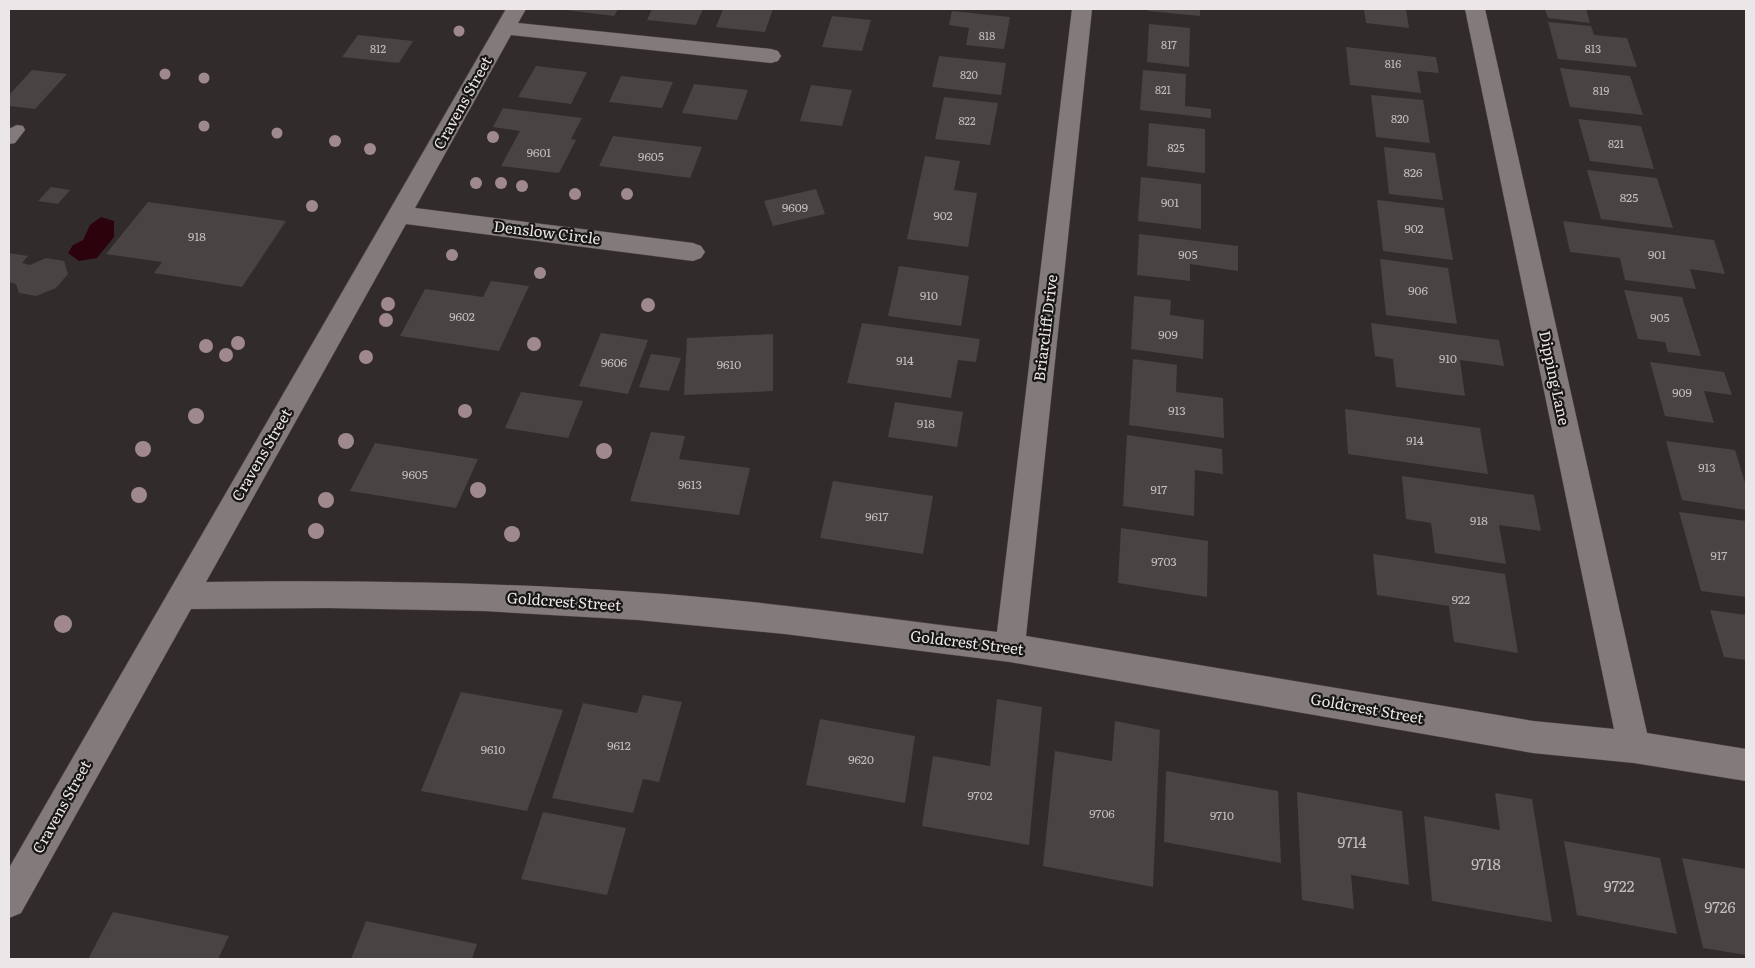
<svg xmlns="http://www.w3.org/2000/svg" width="1755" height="968" font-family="Literata,serif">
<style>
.water{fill:#2c030d}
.building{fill:#4a4343}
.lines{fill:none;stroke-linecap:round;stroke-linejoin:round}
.service-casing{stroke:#4c4647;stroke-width:1}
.minor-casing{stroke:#4c4647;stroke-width:1}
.service{fill:#837b7b;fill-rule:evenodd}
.minor{fill:#837b7b;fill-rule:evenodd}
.tree{fill:#9f898c}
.labels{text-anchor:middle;stroke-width:4.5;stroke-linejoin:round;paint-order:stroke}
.far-number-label{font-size:11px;fill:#c3bdbe}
.number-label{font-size:12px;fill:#c3bdbe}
.street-label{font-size:15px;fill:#ebe6e7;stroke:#181515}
.near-number-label{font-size:15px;fill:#c3bdbe}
</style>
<rect width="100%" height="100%" fill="#322b2c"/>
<!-- water -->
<polygon class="water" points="101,217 114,221 114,237 97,258 79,261 68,253 73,245 83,240 90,225"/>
<!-- building -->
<g class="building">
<polygon points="567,9 618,9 614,16 566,10"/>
<polygon points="652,9 703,9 696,25 647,20"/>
<polygon points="723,9 773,9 765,32 716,27"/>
<polygon points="1148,9 1200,9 1200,16 1148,11"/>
<polygon points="1364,9 1406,9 1409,28 1366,23"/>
<polygon points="1545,9 1586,9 1590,23 1548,18"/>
<polygon points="952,11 1010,17 1004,49 966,45 969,28 949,25"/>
<polygon points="832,16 871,20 862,51 822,47"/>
<polygon points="1548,22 1591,26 1594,35 1627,38 1637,67 1558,59"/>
<polygon points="1149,24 1190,28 1189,67 1147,62"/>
<polygon points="358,35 413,41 399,63 342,57"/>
<polygon points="1346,47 1436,57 1439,73 1417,71 1421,93 1350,85"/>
<polygon points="939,56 1006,63 1001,95 932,87"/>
<polygon points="536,66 587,72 571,104 518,97"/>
<polygon points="1560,68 1630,76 1643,115 1570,107"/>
<polygon points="32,70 67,74 35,109 9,106 9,95"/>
<polygon points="1143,70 1186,74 1185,106 1211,109 1211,118 1140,110"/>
<polygon points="621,76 673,82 662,108 609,102"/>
<polygon points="694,84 748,90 737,120 682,113"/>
<polygon points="811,85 852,90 842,126 800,121"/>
<polygon points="1371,95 1423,100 1430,143 1376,137"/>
<polygon points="944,97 998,103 990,145 935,139"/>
<polygon points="503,108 582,118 571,139 576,140 559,173 501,166 520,131 493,127"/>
<polygon points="1578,119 1641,126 1654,169 1590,161"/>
<polygon points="1149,123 1205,129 1205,173 1147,166"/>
<polygon points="613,136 702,147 690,178 599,166"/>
<polygon points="1384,147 1435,153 1443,200 1389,194"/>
<polygon points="925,156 960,161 954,190 977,193 968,247 907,239"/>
<polygon points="1587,170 1657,178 1673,228 1601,219"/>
<polygon points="1141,177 1201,184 1201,229 1138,221"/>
<polygon points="51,187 70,190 58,204 38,201"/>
<polygon points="816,189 825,214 773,226 764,201"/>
<polygon points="1377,200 1444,208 1453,260 1383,251"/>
<polygon points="148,202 286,221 242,287 154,273 162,262 106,254"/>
<polygon points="1563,221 1714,240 1725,274 1690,269 1696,289 1625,280 1620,258 1570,252"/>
<polygon points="1139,234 1238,246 1238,271 1190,264 1190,281 1137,275"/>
<polygon points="9,253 28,256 22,263 30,265 46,258 64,261 68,274 56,288 36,296 19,293 16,284 9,282"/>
<polygon points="1380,259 1448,268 1457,324 1386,315"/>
<polygon points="899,266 969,276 961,326 888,316"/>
<polygon points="491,281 529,286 499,351 400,336 425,289 483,297"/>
<polygon points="1624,290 1682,297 1701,356 1668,352 1665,342 1638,339"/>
<polygon points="1134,296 1171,300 1170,315 1204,320 1203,359 1131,349"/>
<polygon points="862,323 980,339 976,362 958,360 951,398 847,383"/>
<polygon points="1371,323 1499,340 1504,366 1460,360 1465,396 1396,387 1393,359 1375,356"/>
<polygon points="601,333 648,340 628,394 579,386"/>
<polygon points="773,334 773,391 684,395 687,338"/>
<polygon points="651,354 681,358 669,391 639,387"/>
<polygon points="1133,359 1177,365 1176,392 1223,398 1224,438 1129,425"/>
<polygon points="1650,362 1724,372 1732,395 1704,391 1714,423 1665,416"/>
<polygon points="521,392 583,401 568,438 505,428"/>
<polygon points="895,402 963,412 957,447 888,437"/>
<polygon points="1345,409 1480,428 1488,474 1348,454"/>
<polygon points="651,432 685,436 679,459 750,468 739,515 630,501"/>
<polygon points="1127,435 1222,449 1223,474 1195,470 1194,516 1123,506"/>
<polygon points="1666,441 1735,450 1746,486 1746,510 1682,500"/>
<polygon points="375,443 478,459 456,508 350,491"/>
<polygon points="1402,476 1534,495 1541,531 1499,525 1506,564 1435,553 1431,523 1406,519"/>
<polygon points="833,481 933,496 923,554 820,538"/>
<polygon points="1679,512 1746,521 1746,597 1701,591"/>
<polygon points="1121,528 1208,541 1207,597 1118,583"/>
<polygon points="1373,554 1505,574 1518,653 1454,642 1449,606 1377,595"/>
<polygon points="1710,610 1746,615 1746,660 1724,657"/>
<polygon points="461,692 563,710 527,811 421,791"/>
<polygon points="643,695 682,702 659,782 643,779 633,813 552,798 583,703 637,713"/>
<polygon points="997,699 1042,707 1029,845 922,826 933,756 990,766"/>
<polygon points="820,719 915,736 905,803 806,785"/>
<polygon points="1115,721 1160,730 1153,887 1043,866 1055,751 1112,761"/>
<polygon points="1166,771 1278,791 1281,863 1164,842"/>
<polygon points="1297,792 1402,811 1409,885 1351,875 1354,909 1302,900"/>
<polygon points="1495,793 1532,799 1552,922 1432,901 1424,816 1500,830"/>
<polygon points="543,812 626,828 607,895 521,879"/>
<polygon points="1564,841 1660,858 1677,934 1577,915"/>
<polygon points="1682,858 1746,869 1746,955 1703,948"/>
<polygon points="113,912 229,936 218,959 88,959"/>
<polygon points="366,921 477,944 472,959 351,959"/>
</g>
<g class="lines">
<defs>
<polygon id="service" points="17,125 23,126 25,130 15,143 9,144 9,129"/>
<path id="minor" d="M506,9H526L518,23L771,49L778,51L781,56L778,61L771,63L511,35L415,208L693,243L701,246L705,252L701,258L693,261L406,224L206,582C350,580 493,582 636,592C757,600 877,617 997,632L1072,9H1092L1026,636L1533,721L1614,729L1465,9H1485L1647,733L1746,749V781L1634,763L1533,753L1010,662L785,634L638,620L484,611L329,608L191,609L21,913L9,918V868Z"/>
</defs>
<!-- service casing -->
<use href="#service" class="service-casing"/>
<!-- minor casing -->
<use href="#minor" class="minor-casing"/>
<!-- service -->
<use href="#service" class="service"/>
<!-- minor -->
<use href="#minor" class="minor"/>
</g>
<!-- trees -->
<g class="tree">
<circle cx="459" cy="31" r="5.5"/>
<circle cx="165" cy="74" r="5.5"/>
<circle cx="204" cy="78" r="5.5"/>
<circle cx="204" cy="126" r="5.5"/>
<circle cx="277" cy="133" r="5.5"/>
<circle cx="493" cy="137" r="6"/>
<circle cx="335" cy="141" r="6"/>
<circle cx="370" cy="149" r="6"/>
<circle cx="476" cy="183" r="6"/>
<circle cx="501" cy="183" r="6"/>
<circle cx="522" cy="186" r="6"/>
<circle cx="575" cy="194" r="6"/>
<circle cx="627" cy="194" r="6"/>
<circle cx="312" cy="206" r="6"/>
<circle cx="452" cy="255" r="6"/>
<circle cx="540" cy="273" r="6"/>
<circle cx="388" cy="304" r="7"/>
<circle cx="648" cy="305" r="7"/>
<circle cx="386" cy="320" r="7"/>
<circle cx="238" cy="343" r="7"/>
<circle cx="534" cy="344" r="7"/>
<circle cx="206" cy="346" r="7"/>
<circle cx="226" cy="355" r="7"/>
<circle cx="366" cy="357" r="7"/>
<circle cx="465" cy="411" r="7"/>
<circle cx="196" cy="416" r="8"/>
<circle cx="346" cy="441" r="8"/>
<circle cx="143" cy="449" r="8"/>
<circle cx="604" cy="451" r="8"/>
<circle cx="478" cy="490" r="8"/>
<circle cx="139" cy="495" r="8"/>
<circle cx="326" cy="500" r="8"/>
<circle cx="316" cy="531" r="8"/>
<circle cx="512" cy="534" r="8"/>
<circle cx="63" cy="624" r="9"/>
</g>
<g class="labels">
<!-- far-number labels -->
<g class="far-number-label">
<text x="987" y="40">818</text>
<text x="1169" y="49">817</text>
<text x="378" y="53">812</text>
<text x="1593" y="53">813</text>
<text x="1393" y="68">816</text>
<text x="969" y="79">820</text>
<text x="1163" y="94">821</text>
<text x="1601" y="95">819</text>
<text x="1400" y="123">820</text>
<text x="967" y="125">822</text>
<text x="1616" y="148">821</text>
<text x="1176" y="152">825</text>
</g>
<!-- number labels -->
<g class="number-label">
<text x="539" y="157">9601</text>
<text x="651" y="161">9605</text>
<text x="1413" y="177">826</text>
<text x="1629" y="202">825</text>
<text x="1170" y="207">901</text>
<text x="795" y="212">9609</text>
<text x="943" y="220">902</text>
<text x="1414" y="233">902</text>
<text x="197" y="241">918</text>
<text x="1188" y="259">905</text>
<text x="1657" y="259">901</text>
<text x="1418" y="295">906</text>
<text x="929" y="300">910</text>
<text x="462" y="321">9602</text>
<text x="1660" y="322">905</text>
<text x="1168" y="339">909</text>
<text x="1448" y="363">910</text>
<text x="905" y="365">914</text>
<text x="614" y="367">9606</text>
<text x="729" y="369">9610</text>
<text x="1682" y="397">909</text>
<text x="1177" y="415">913</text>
<text x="926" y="428">918</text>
<text x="1415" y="445">914</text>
<text x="1707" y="472">913</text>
<text x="415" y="479">9605</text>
<text x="690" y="489">9613</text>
<text x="1159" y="494">917</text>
<text x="877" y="521">9617</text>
<text x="1479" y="525">918</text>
<text x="1719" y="560">917</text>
<text x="1164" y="566">9703</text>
<text x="1461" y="604">922</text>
<text x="619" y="750">9612</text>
<text x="493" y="754">9610</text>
<text x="861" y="764">9620</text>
<text x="980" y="800">9702</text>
<text x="1102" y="818">9706</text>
<text x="1222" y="820">9710</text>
</g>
<!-- street labels -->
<g class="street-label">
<text transform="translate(463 103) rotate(-61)" y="5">Cravens Street</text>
<text transform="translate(547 233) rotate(7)" y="5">Denslow Circle</text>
<text transform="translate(1046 328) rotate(-83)" y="5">Briarcliff Drive</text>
<text transform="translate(1554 378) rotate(78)" y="5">Dipping Lane</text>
<text transform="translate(262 455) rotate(-60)" y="5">Cravens Street</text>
<text transform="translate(564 602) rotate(4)" y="5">Goldcrest Street</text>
<text transform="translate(967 643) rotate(7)" y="5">Goldcrest Street</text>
<text transform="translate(1367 709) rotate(10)" y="5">Goldcrest Street</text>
<text transform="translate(62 807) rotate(-61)" y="5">Cravens Street</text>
</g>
<!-- near-number labels -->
<g class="near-number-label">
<text x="1352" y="848">9714</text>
<text x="1486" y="870">9718</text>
<text x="1619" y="892">9722</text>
<text x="1720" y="913">9726</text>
</g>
</g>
<!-- border -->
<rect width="1755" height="968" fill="none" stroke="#ebe6e7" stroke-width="20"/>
</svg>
